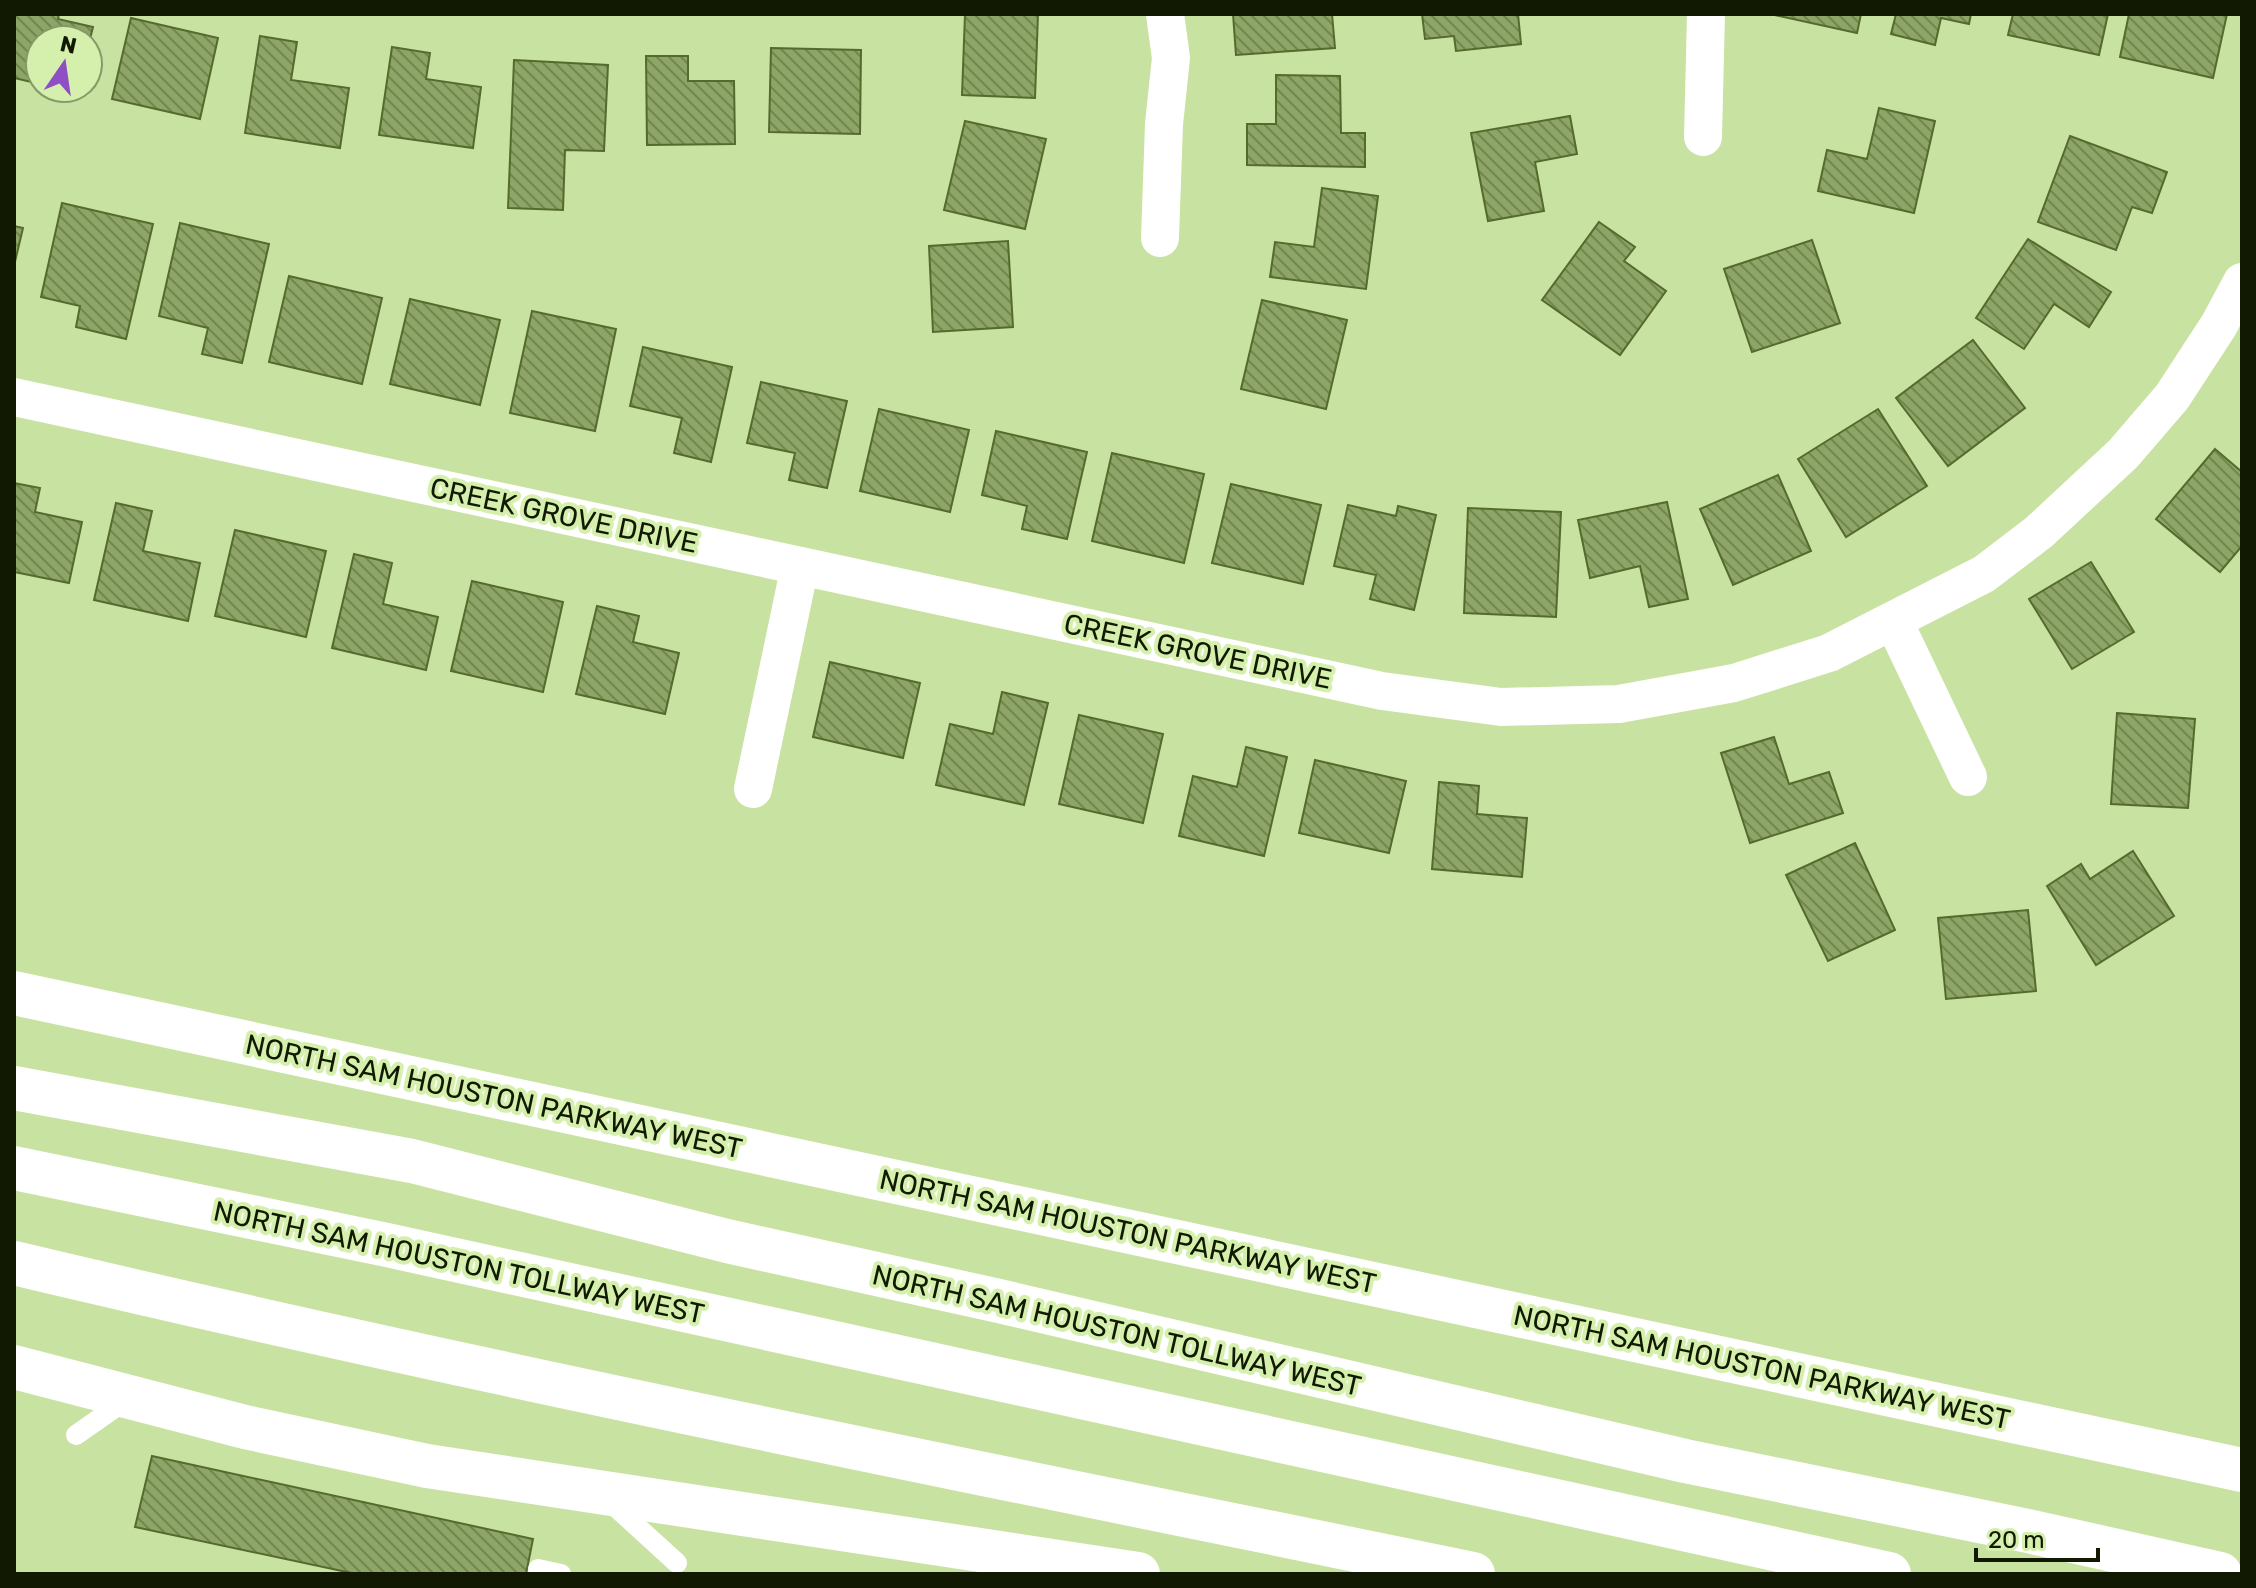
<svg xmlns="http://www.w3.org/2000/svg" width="2256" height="1588" font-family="Rubik,sans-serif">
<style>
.building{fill:url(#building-back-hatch);stroke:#556b2e;stroke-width:2}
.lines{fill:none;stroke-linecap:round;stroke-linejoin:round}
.service{stroke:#fff;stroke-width:20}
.minor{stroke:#fff;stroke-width:38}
.secondary{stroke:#fff;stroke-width:44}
.motorway{stroke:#fff;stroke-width:44}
.labels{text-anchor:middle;stroke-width:8;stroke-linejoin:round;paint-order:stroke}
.street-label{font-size:28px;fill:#111902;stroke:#d5efad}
</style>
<defs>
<pattern id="building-back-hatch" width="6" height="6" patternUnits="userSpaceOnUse" patternTransform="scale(2)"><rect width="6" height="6" fill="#8da566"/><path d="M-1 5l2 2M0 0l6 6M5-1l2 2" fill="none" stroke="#728652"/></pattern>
</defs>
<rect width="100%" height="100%" fill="#c8e2a1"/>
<!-- building -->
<g class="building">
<polygon points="14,14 59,14 58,19 93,27 88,47 88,40 40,40 40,84 14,78"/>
<polygon points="965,14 1038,14 1035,98 962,95"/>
<polygon points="1233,14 1332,14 1335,48 1236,55"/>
<polygon points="1422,14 1518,14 1521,44 1456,51 1454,36 1425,39"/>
<polygon points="1770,14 1861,14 1857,33"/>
<polygon points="1896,14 1971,14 1969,24 1941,18 1935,45 1891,34"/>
<polygon points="2013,14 2108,14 2099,55 2008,35"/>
<polygon points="2129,14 2227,14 2213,78 2120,57"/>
<polygon points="131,18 218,38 200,119 112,99"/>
<polygon points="260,36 297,42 291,80 349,88 340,148 245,133"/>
<polygon points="392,47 430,53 426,79 481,87 473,148 379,135"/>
<polygon points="771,48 861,50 860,134 769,132"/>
<polygon points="646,56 688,56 688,81 734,81 735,144 647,145"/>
<polygon points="514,60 608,65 604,151 565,150 563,210 508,208"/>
<polygon points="1276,75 1340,76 1341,133 1365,133 1365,167 1247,165 1247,124 1276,124"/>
<polygon points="55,88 79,88 77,93"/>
<polygon points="1879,108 1935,121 1914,213 1818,191 1827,150 1867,159"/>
<polygon points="1570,116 1577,154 1535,162 1544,211 1488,221 1471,133"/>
<polygon points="965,121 1046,139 1025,229 944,210"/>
<polygon points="2070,136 2167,172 2152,213 2132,207 2116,250 2038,222"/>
<polygon points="1322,188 1378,196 1366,289 1270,277 1275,242 1314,247"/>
<polygon points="62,203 153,224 126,339 76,327 80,306 41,297"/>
<polygon points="1599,222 1635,247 1624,261 1666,291 1620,355 1542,300"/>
<polygon points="180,223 269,244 242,363 202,354 208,328 159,316"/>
<polygon points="14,226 23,228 14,266"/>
<polygon points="2028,239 2111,292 2089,327 2054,304 2024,349 1976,318"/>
<polygon points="1812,240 1840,323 1752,352 1724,269"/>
<polygon points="1008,241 1013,327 933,332 929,246"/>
<polygon points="289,276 382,298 362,384 269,362"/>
<polygon points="410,299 500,320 480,405 390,384"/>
<polygon points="1262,300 1347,320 1326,409 1241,389"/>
<polygon points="532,311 616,329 595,431 510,413"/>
<polygon points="1973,340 2025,408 1948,466 1896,398"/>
<polygon points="643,347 732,367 711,462 674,453 682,418 630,406"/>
<polygon points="761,382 847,401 827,488 789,480 795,453 747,443"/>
<polygon points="879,409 969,430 950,512 860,491"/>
<polygon points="1878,409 1927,486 1846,537 1798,459"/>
<polygon points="996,431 1087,452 1067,539 1022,529 1027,506 982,495"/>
<polygon points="2215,449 2242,472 2242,546 2220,572 2156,519"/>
<polygon points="1112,453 1204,474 1184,563 1092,541"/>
<polygon points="1778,475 1811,551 1733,585 1700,509"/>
<polygon points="14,483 40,488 35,512 82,522 69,583 14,572"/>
<polygon points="1231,484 1321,505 1303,584 1212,563"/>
<polygon points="1667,502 1688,599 1649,607 1640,566 1590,578 1578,520"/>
<polygon points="116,503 152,511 143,551 200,563 188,621 94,600"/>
<polygon points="1348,505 1396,516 1398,506 1436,515 1414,610 1370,599 1376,575 1334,566"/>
<polygon points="1468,508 1561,512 1556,617 1464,613"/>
<polygon points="235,530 326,551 306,637 215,616"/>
<polygon points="354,554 392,563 383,604 438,617 426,670 332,648"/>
<polygon points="2091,562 2134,632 2072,669 2029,599"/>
<polygon points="472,581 563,602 543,692 451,671"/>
<polygon points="597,606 639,616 633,642 679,653 665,714 576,694"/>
<polygon points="830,662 920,683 903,758 813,737"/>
<polygon points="1002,692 1048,703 1024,805 936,785 950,724 993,734"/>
<polygon points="2117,713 2195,719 2188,808 2111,804"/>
<polygon points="1079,715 1163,734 1143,823 1059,804"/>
<polygon points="1774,737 1789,784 1829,772 1843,813 1750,843 1721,753"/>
<polygon points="1246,747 1287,757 1264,856 1179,836 1193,776 1237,787"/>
<polygon points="1315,760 1406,781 1389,853 1299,833"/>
<polygon points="1439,782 1479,786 1477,814 1527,818 1522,877 1432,869"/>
<polygon points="1855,843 1895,930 1828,961 1786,875"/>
<polygon points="2133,851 2174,916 2096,965 2047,886 2081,864 2090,879"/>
<polygon points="2028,910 2036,991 1946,999 1938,918"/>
<polygon points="152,1456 533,1539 526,1574 356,1574 135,1527"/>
</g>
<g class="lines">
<!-- service -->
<g class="service">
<polyline points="76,1435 129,1398"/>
<polyline points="609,1501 677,1563"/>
<polyline points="538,1569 561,1574"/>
</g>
<!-- minor -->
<g class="minor">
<polyline points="1703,137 1706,14"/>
<polyline points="1160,238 1164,124 1171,58 1165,14"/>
<polyline points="14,397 1382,691 1501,707 1619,704 1734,683 1829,653 1984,574 2039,532 2123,454 2172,397 2219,325 2242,282"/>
<polyline points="1894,622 1968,777"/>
<polyline points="753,789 800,566"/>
</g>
<!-- secondary -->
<polyline class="secondary" points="14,993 2242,1470"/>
<!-- motorway -->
<g class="motorway">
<polyline points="14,1088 412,1161 727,1241 999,1301 1685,1461 2028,1531 2220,1574"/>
<polyline points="14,1168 387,1245 1889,1574"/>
<path d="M14,1263C498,1378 986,1474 1473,1574"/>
<polyline points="14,1367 245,1427 427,1466 1138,1574"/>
</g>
</g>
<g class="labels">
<!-- street labels -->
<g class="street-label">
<text transform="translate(564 515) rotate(12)" y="10">CREEK GROVE DRIVE</text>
<text transform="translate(1198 651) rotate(12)" y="10">CREEK GROVE DRIVE</text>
<text transform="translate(494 1096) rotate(12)" y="10">NORTH SAM HOUSTON PARKWAY WEST</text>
<text transform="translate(1128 1231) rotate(12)" y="10">NORTH SAM HOUSTON PARKWAY WEST</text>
<text transform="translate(459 1262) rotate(12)" y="10">NORTH SAM HOUSTON TOLLWAY WEST</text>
<text transform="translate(1117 1330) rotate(13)" y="10">NORTH SAM HOUSTON TOLLWAY WEST</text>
<text transform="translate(1762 1367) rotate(12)" y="10">NORTH SAM HOUSTON PARKWAY WEST</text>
</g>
</g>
<!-- border -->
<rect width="2256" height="1588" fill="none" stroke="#111902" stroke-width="32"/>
<!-- north arrow -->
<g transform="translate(64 64) rotate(13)"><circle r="38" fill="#d5efad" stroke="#879969" stroke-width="2"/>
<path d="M0-6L14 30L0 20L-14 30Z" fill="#8e4fc5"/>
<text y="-12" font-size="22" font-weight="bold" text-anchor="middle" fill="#111902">N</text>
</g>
<!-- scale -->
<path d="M1976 1548v12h122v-12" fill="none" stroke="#111902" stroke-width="4"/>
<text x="1988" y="1548" font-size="24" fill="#111902" stroke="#d5efad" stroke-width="6" paint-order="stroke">20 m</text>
</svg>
